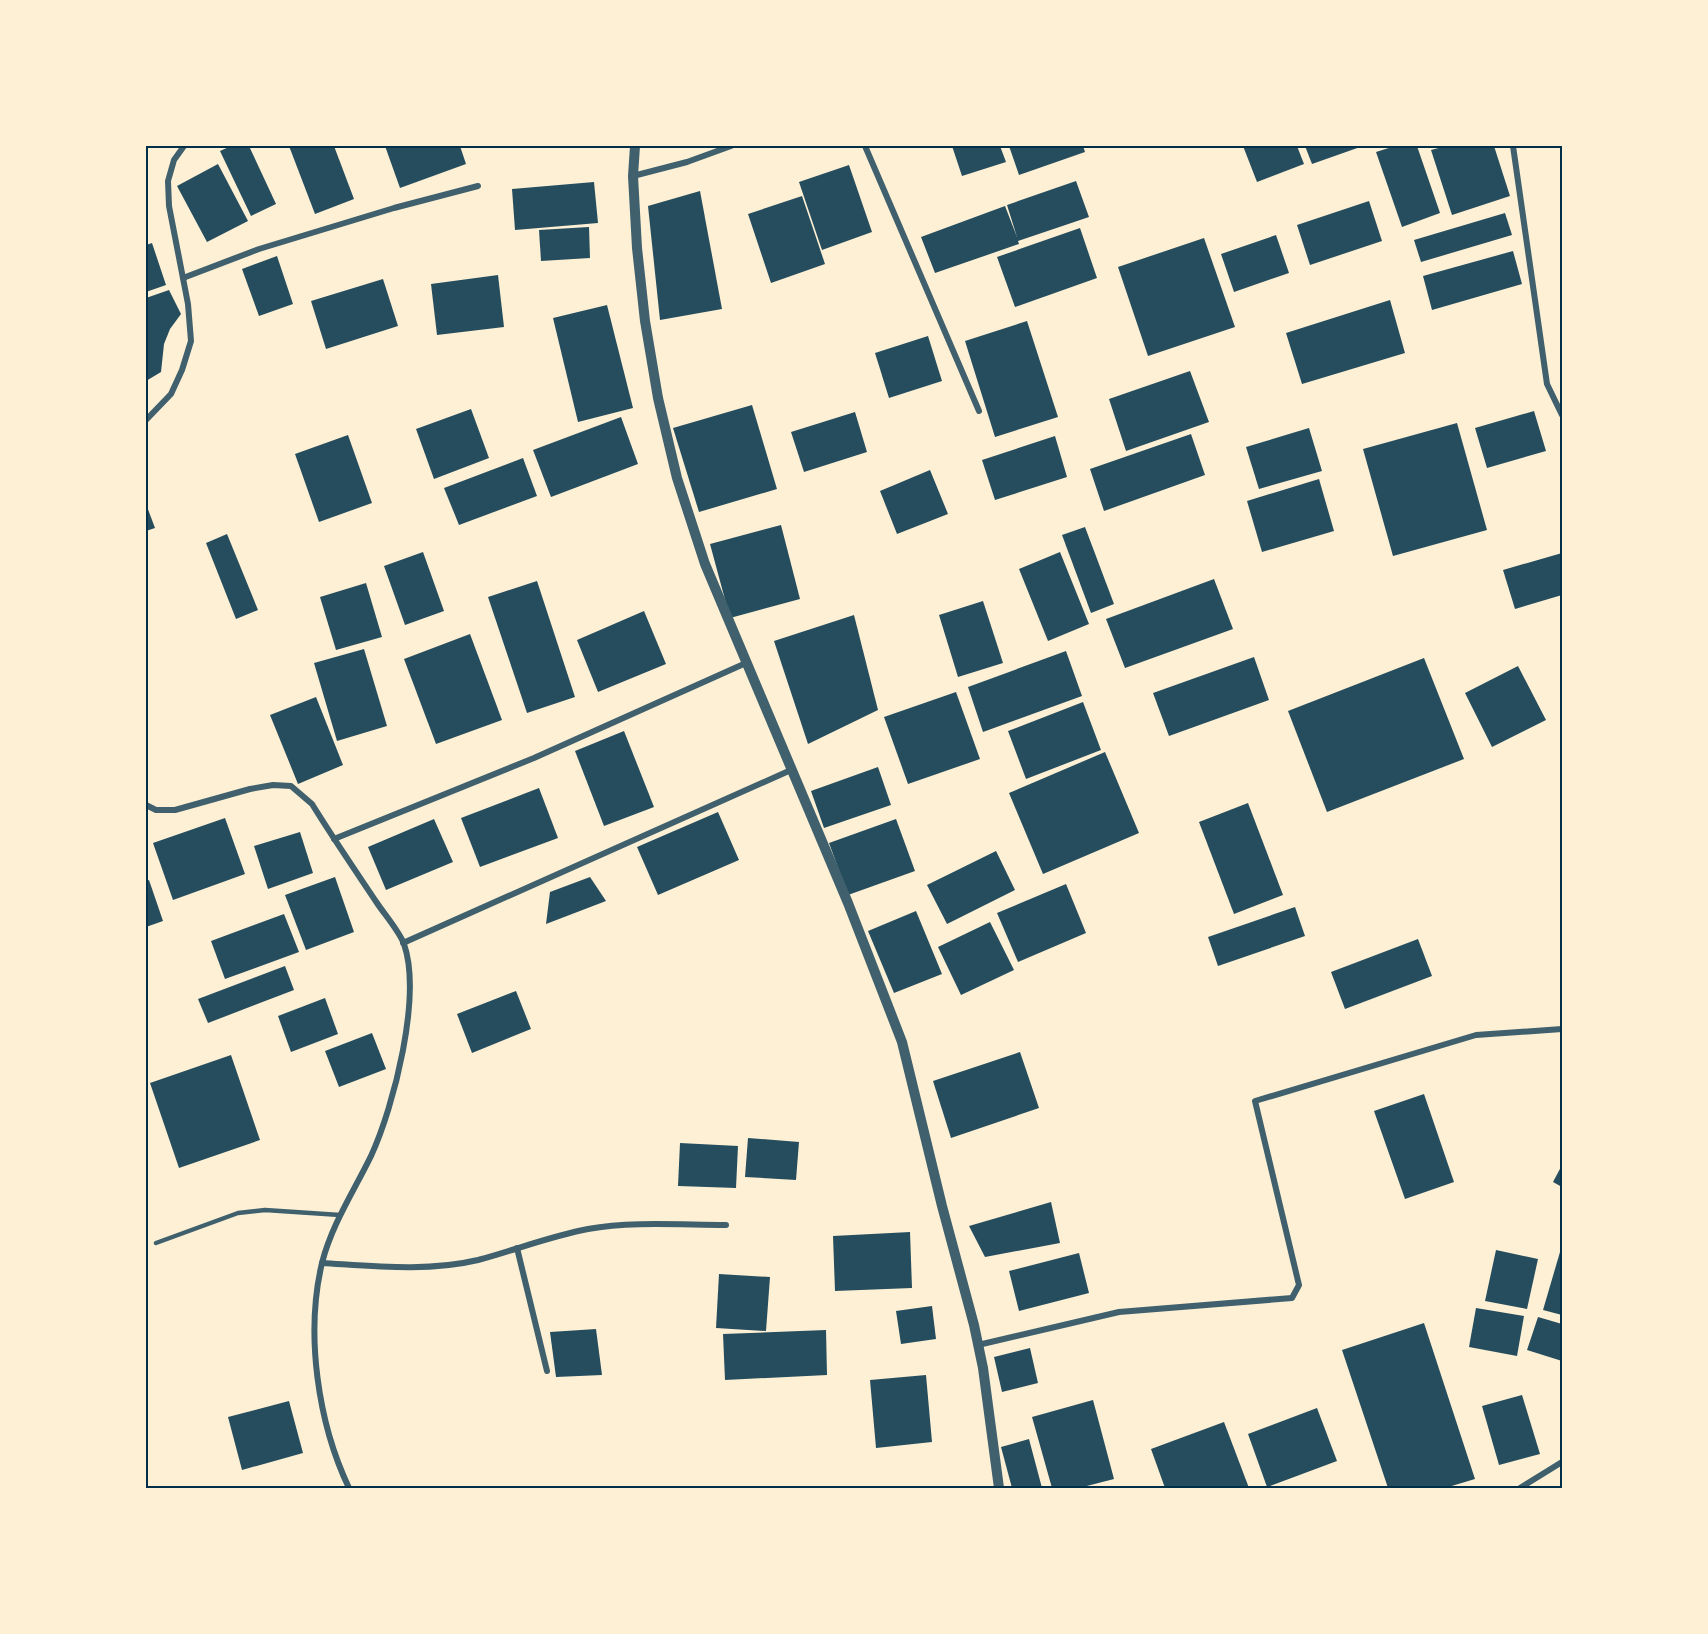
<svg xmlns="http://www.w3.org/2000/svg" width="1708" height="1634" font-family="Barlow,sans-serif">
<style>
.building{fill:#264d5e}
.lines{fill:none;stroke-linecap:round;stroke-linejoin:round}
.service{stroke:#3f606c;stroke-width:4.5}
.minor{stroke:#3f606c;stroke-width:6}
.tertiary{stroke:#3f606c;stroke-width:10}
.neatline{fill:none;stroke:#003049;stroke-width:2}
</style>
<rect width="100%" height="100%" fill="#fdf0d5"/>
<!-- building -->
<g class="building">
<polygon points="231,146 249,146 276,204 251,216 220,151"/>
<polygon points="289,146 334,146 354,199 315,214"/>
<polygon points="385,146 460,146 466,164 400,188"/>
<polygon points="952,146 1000,146 1006,162 962,176"/>
<polygon points="1009,146 1083,146 1085,152 1019,175"/>
<polygon points="1243,146 1297,146 1304,164 1257,182"/>
<polygon points="1305,146 1363,146 1312,164"/>
<polygon points="1395,146 1417,146 1440,213 1402,227 1376,152"/>
<polygon points="1446,146 1494,146 1510,196 1452,215 1431,150"/>
<polygon points="218,164 248,221 207,242 177,186"/>
<polygon points="849,165 872,232 822,250 799,182"/>
<polygon points="1076,181 1089,217 1018,241 1019,244 935,273 921,237 1005,206 1017,237 1007,205"/>
<polygon points="594,182 598,223 515,230 512,189"/>
<polygon points="700,191 722,309 660,320 648,206"/>
<polygon points="802,196 825,264 771,283 748,214"/>
<polygon points="1369,201 1382,241 1310,265 1297,225"/>
<polygon points="1505,213 1512,235 1421,262 1414,240"/>
<polygon points="589,227 590,258 541,261 539,230"/>
<polygon points="1080,228 1097,278 1015,307 997,257"/>
<polygon points="1276,235 1289,273 1234,292 1221,254"/>
<polygon points="1204,238 1235,327 1148,356 1118,267"/>
<polygon points="152,243 166,285 146,292 146,245"/>
<polygon points="1513,251 1522,284 1432,310 1423,276"/>
<polygon points="277,256 293,304 259,316 242,269"/>
<polygon points="498,275 504,327 437,335 431,284"/>
<polygon points="383,279 398,326 326,349 311,301"/>
<polygon points="169,290 181,314 170,329 164,344 161,372 146,381 146,298"/>
<polygon points="1390,300 1405,353 1302,384 1286,333"/>
<polygon points="607,305 633,408 578,422 553,318"/>
<polygon points="1027,321 1058,417 995,437 965,341"/>
<polygon points="928,336 942,381 889,398 875,353"/>
<polygon points="1190,371 1209,422 1126,451 1109,399"/>
<polygon points="752,405 777,489 699,512 673,428"/>
<polygon points="471,409 489,458 434,479 416,429"/>
<polygon points="1534,411 1546,451 1487,468 1475,428"/>
<polygon points="855,412 867,452 804,472 791,432"/>
<polygon points="621,417 638,464 551,497 533,450"/>
<polygon points="1457,423 1487,530 1393,556 1363,449"/>
<polygon points="1309,428 1322,471 1259,489 1246,447"/>
<polygon points="1191,434 1205,475 1104,511 1090,469"/>
<polygon points="348,435 372,503 319,522 295,454"/>
<polygon points="1055,436 1067,477 995,500 982,460"/>
<polygon points="523,458 537,496 459,525 444,488"/>
<polygon points="930,470 948,514 897,534 880,491"/>
<polygon points="1319,479 1334,531 1262,552 1247,501"/>
<polygon points="146,504 155,528 146,531"/>
<polygon points="781,525 800,599 730,618 710,544"/>
<polygon points="1085,527 1114,604 1091,613 1062,535"/>
<polygon points="227,534 258,610 236,619 206,543"/>
<polygon points="423,552 444,611 405,625 384,566"/>
<polygon points="1060,552 1089,624 1048,641 1019,569"/>
<polygon points="1562,553 1562,595 1515,609 1503,570"/>
<polygon points="1214,579 1233,629 1125,668 1106,619"/>
<polygon points="537,581 575,697 527,713 488,597"/>
<polygon points="366,583 382,637 336,650 320,597"/>
<polygon points="983,601 1003,663 958,677 939,615"/>
<polygon points="644,611 666,664 598,692 577,640"/>
<polygon points="854,615 878,710 808,744 774,641"/>
<polygon points="470,634 502,720 436,744 404,659"/>
<polygon points="364,649 387,726 337,741 314,663"/>
<polygon points="1066,651 1082,696 983,732 968,687"/>
<polygon points="1254,657 1269,700 1169,736 1153,693"/>
<polygon points="1424,658 1464,759 1327,812 1288,711"/>
<polygon points="1518,666 1546,720 1492,747 1465,693"/>
<polygon points="956,692 980,759 908,784 884,717"/>
<polygon points="316,697 343,765 298,784 270,715"/>
<polygon points="1083,702 1101,750 1026,779 1008,731"/>
<polygon points="624,731 654,807 604,826 575,751"/>
<polygon points="1105,752 1139,833 1043,874 1009,793"/>
<polygon points="878,767 891,805 824,828 811,791"/>
<polygon points="539,788 558,838 480,867 461,818"/>
<polygon points="1248,803 1283,895 1234,914 1199,822"/>
<polygon points="718,812 739,860 658,895 637,847"/>
<polygon points="225,818 245,874 173,900 153,843"/>
<polygon points="434,819 453,862 386,890 368,847"/>
<polygon points="896,819 915,871 848,895 829,843"/>
<polygon points="300,832 313,873 268,889 254,846"/>
<polygon points="996,851 1015,890 947,924 927,885"/>
<polygon points="335,877 354,932 306,950 285,895"/>
<polygon points="590,877 606,901 546,924 550,892"/>
<polygon points="149,880 163,921 146,927 146,881"/>
<polygon points="1066,884 1086,933 1018,962 997,913"/>
<polygon points="1295,907 1305,936 1218,966 1208,937"/>
<polygon points="916,911 942,974 894,993 868,931"/>
<polygon points="284,914 299,952 225,979 211,941"/>
<polygon points="990,922 1014,970 961,995 938,947"/>
<polygon points="1418,939 1432,976 1345,1009 1331,972"/>
<polygon points="285,966 294,990 208,1023 198,999"/>
<polygon points="516,991 531,1029 472,1053 457,1014"/>
<polygon points="325,998 338,1034 291,1052 278,1016"/>
<polygon points="372,1033 386,1069 339,1087 325,1051"/>
<polygon points="1020,1052 1039,1108 951,1138 933,1081"/>
<polygon points="231,1055 260,1140 179,1168 150,1083"/>
<polygon points="1424,1094 1454,1182 1405,1199 1374,1111"/>
<polygon points="748,1138 799,1142 796,1180 745,1177"/>
<polygon points="680,1143 738,1146 736,1188 678,1186"/>
<polygon points="1562,1165 1562,1187 1553,1182"/>
<polygon points="1051,1202 1060,1243 985,1257 969,1226"/>
<polygon points="910,1232 912,1288 835,1291 833,1236"/>
<polygon points="1496,1250 1538,1259 1527,1309 1485,1301"/>
<polygon points="1560,1252 1562,1253 1562,1315 1543,1310"/>
<polygon points="1079,1253 1089,1293 1019,1311 1009,1271"/>
<polygon points="719,1274 770,1277 766,1331 716,1328"/>
<polygon points="932,1306 936,1339 901,1344 896,1311"/>
<polygon points="1476,1308 1524,1316 1517,1356 1469,1347"/>
<polygon points="1538,1317 1562,1324 1562,1361 1527,1350"/>
<polygon points="1424,1323 1475,1479 1445,1488 1388,1488 1342,1350"/>
<polygon points="596,1329 602,1375 556,1377 550,1332"/>
<polygon points="826,1330 827,1375 725,1380 723,1334"/>
<polygon points="1030,1348 1038,1383 1002,1392 994,1357"/>
<polygon points="926,1375 932,1442 876,1448 870,1380"/>
<polygon points="1522,1395 1540,1454 1499,1465 1482,1406"/>
<polygon points="1093,1400 1114,1479 1079,1488 1052,1488 1032,1417"/>
<polygon points="289,1401 303,1453 242,1470 228,1417"/>
<polygon points="1317,1408 1337,1461 1267,1487 1248,1434"/>
<polygon points="1224,1422 1249,1488 1165,1488 1151,1449"/>
<polygon points="1029,1439 1042,1488 1012,1488 1001,1447"/>
</g>
<g class="lines">
<!-- service -->
<polyline class="service" points="156,1243 238,1213 265,1210 340,1215"/>
<!-- minor -->
<g class="minor">
<polyline points="865,146 979,411"/>
<polyline points="1513,146 1547,384 1562,415"/>
<polyline points="633,176 687,162 731,146"/>
<polyline points="183,278 259,249 394,208 478,186"/>
<polyline points="146,420 171,394 182,370 191,341 188,304 169,206 168,181 174,160 184,146"/>
<path d="M146,805L156,810H175L250,789L273,785L291,786L312,804C333,838 355,870 377,903C385,915 399,931 404,944C422,996 394,1106 371,1156C354,1191 332,1224 322,1263C305,1334 318,1423 349,1488"/>
<polyline points="334,839 534,758 746,663"/>
<polyline points="403,943 791,770"/>
<polyline points="517,1248 547,1371"/>
<path d="M322,1263C373,1266 428,1272 478,1260C515,1250 551,1236 588,1229C632,1221 682,1225 726,1225"/>
<polyline points="978,1345 1119,1312 1292,1298 1299,1285 1255,1101 1476,1035 1562,1029"/>
<polyline points="1520,1488 1562,1462"/>
</g>
<!-- tertiary -->
<polyline class="tertiary" points="635,146 633,176 637,248 645,321 658,398 677,478 705,564 848,903 902,1042 942,1206 974,1325 983,1368 999,1488"/>
</g>
<!-- border -->
<rect width="1708" height="1634" fill="none" stroke="#fdf0d5" stroke-width="294"/>
<rect x="147" y="147" width="1414" height="1340" class="neatline"/>
</svg>
